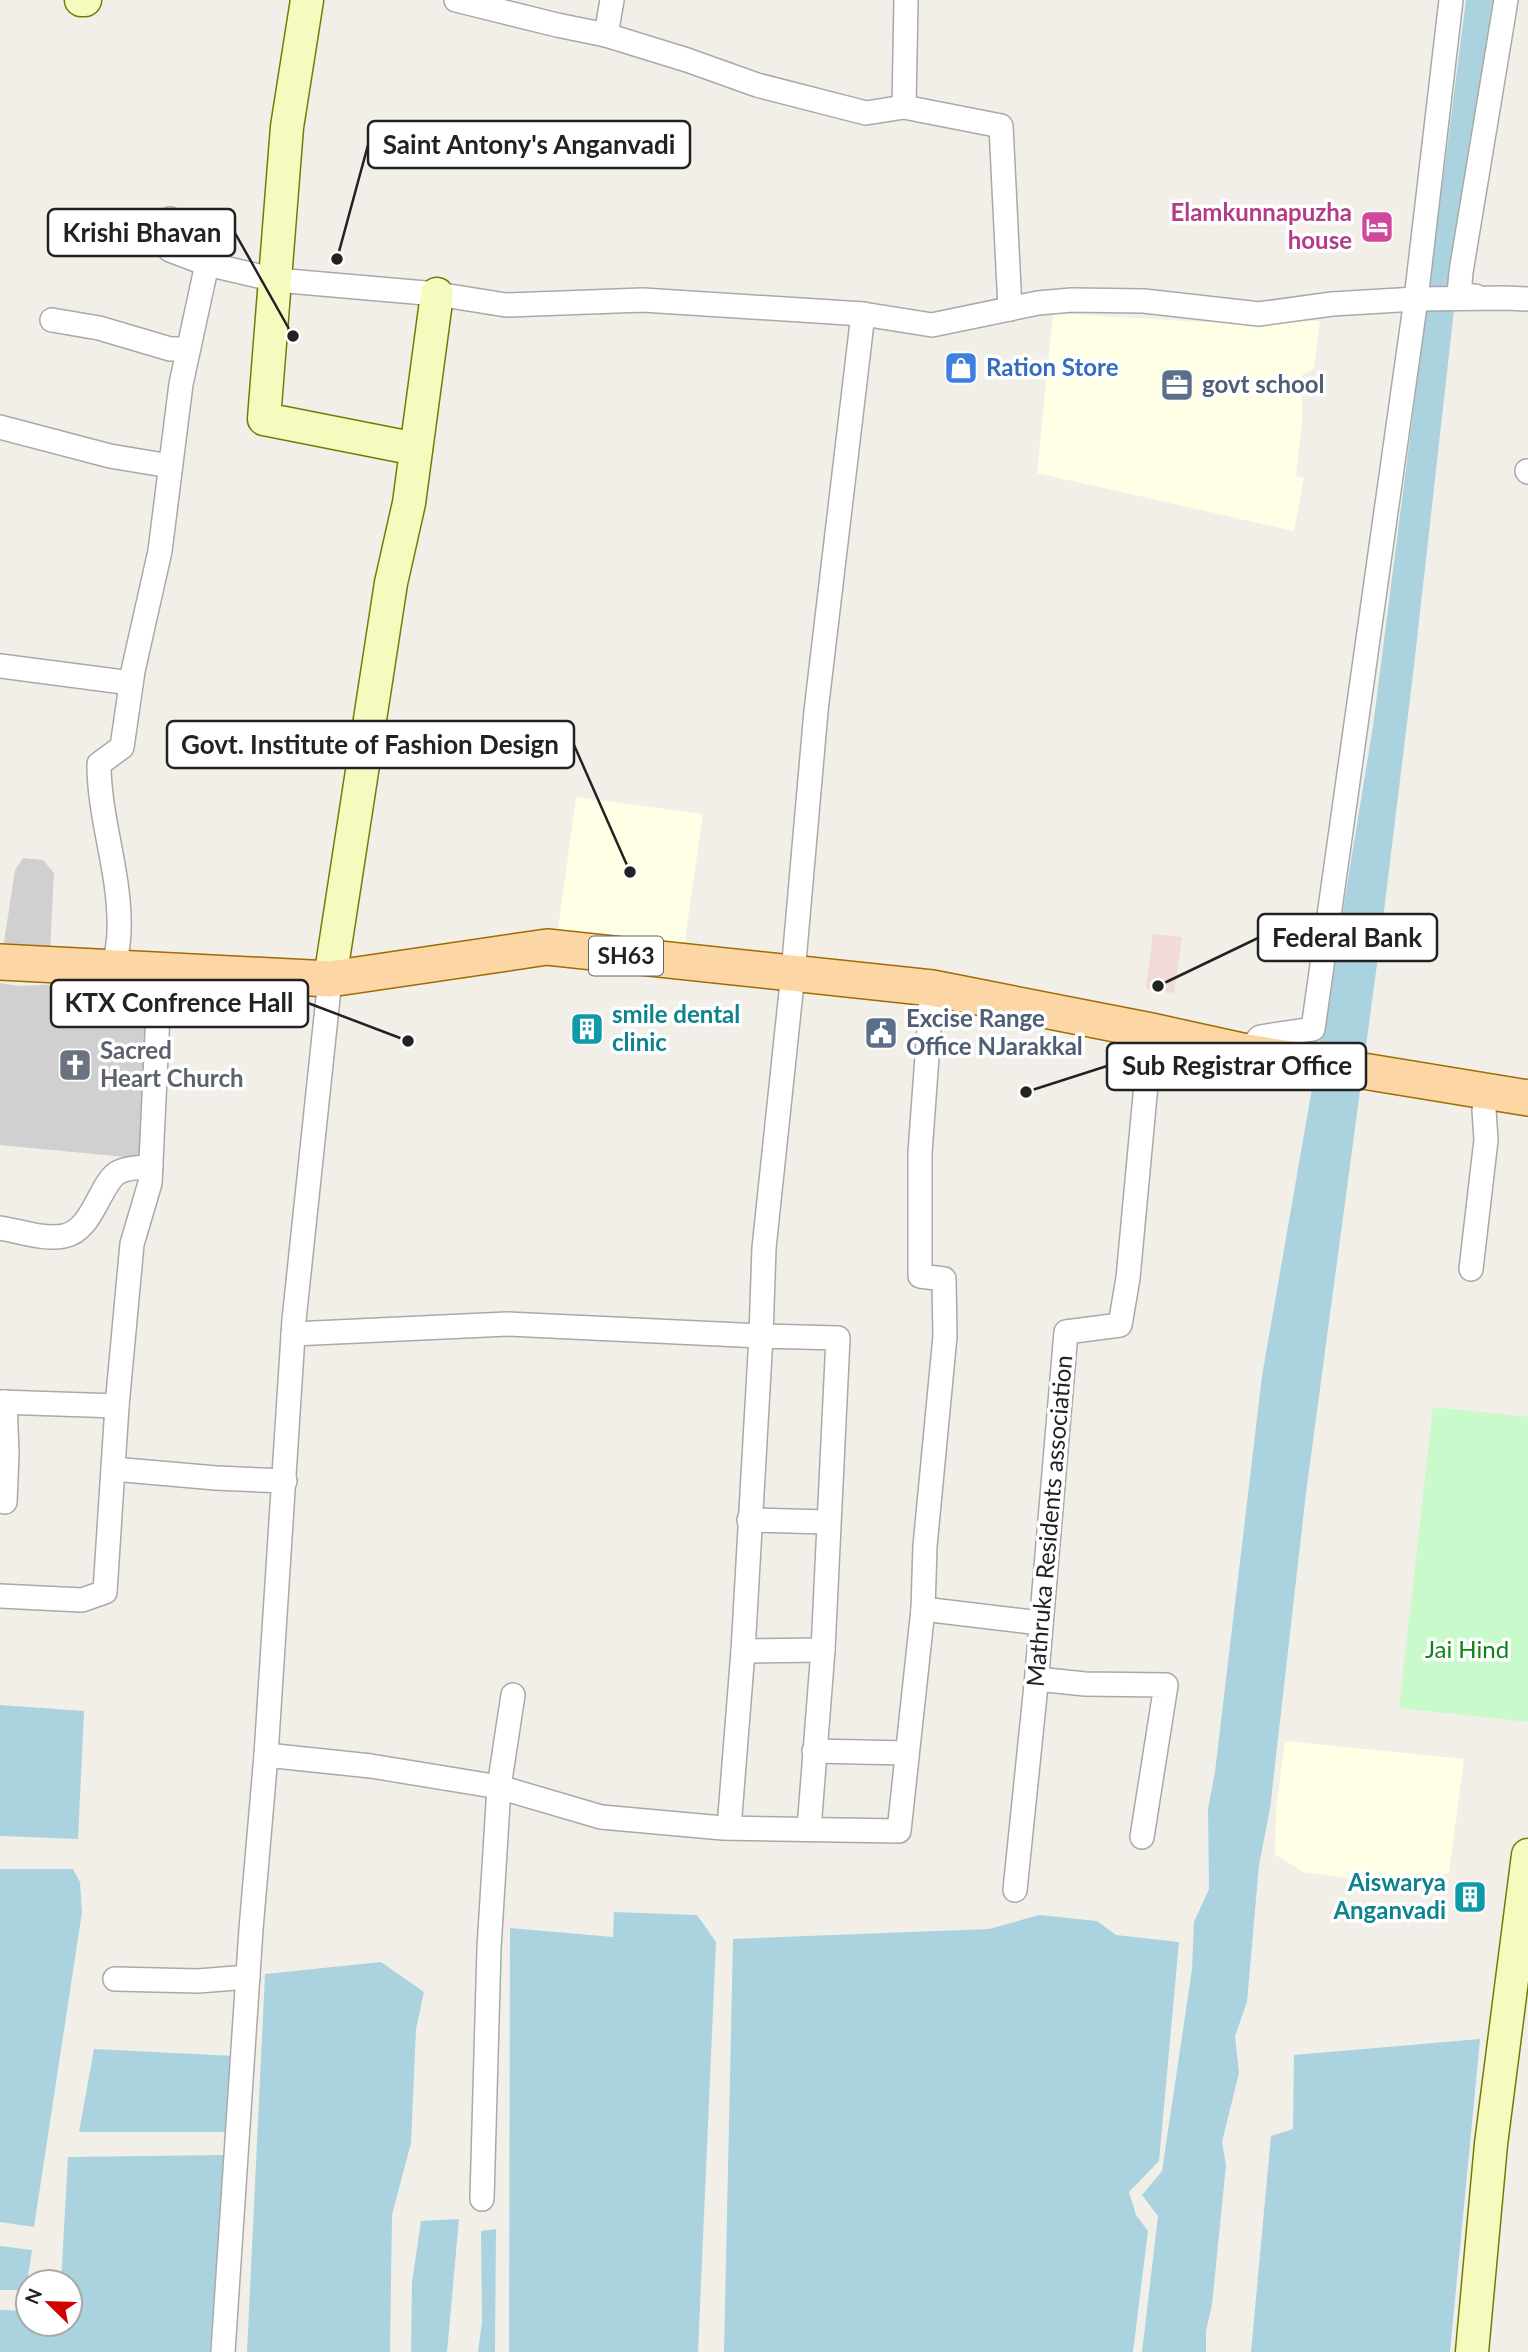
<svg xmlns="http://www.w3.org/2000/svg" width="1528" height="2352" font-family="Lato,sans-serif">
<style>
.commercial{fill:#f2dad9}
.education{fill:#ffffe5}
.religious{fill:#d0d0d0}
.park{fill:#c8facc}
.water{fill:#aad3df}
.lines{fill:none;stroke-linecap:round;stroke-linejoin:round}
.street-casing{stroke:#a9a9a9;stroke-width:26}
.secondary-casing{stroke:#707d05;stroke-width:35}
.primary-casing{stroke:#a06b00;stroke-width:38}
.street{stroke:#fff;stroke-width:23}
.secondary{stroke:#f7fabf;stroke-width:32}
.primary{stroke:#fcd6a4;stroke-width:35}
.labels{text-anchor:middle;stroke-width:7;stroke-linejoin:round;paint-order:stroke}
.shield{fill:#fff;stroke:#646464;stroke-width:2}
.shield-label{font-size:23px;font-weight:bold;fill:#222}
.hotel-label{font-size:24px;font-weight:bold;fill:#b23c85;stroke:#fff;text-anchor:end}
.shop-label{font-size:24px;font-weight:bold;fill:#366cbe;stroke:#fff;text-anchor:start}
.service-label{font-size:24px;font-weight:bold;fill:#4e5e75;stroke:#fff;text-anchor:start}
.culture-label{font-size:24px;font-weight:bold;fill:#0d838f;stroke:#fff;text-anchor:start}
.worship-label{font-size:24px;font-weight:bold;fill:#5b616d;stroke:#fff;text-anchor:start}
.street-label{font-size:24px;fill:#222;stroke:#fff}
.park-label{font-size:24px;fill:#0c8416;stroke:#fff}
.leader{fill:none;stroke:#222;stroke-width:2.5}
.callout-dot{fill:#222;stroke:#fff;stroke-width:2.5}
.callout{fill:#fff;stroke:#222;stroke-width:2.5}
.callout-label{font-size:26px;text-anchor:middle;font-weight:bold;fill:#222}
</style>
<rect width="100%" height="100%" fill="#f2efe9"/>
<!-- commercial -->
<polygon class="commercial" points="1153,934 1182,937 1174,993 1146,989"/>
<!-- education -->
<g class="education">
<polygon points="1053,313 1200,322 1320,321 1314,368 1302,375 1302,423 1296,476 1304,478 1294,531 1037,473"/>
<polygon points="576,797 703,814 684,947 558,930"/>
<polygon points="1285,1741 1464,1759 1449,1873 1394,1884 1303,1872 1275,1854 1276,1810"/>
</g>
<!-- religious -->
<g class="religious">
<polygon points="23,858 43,860 54,873 50,951 3,949 15,870"/>
<polygon points="0,983 19,986 81,983 155,983 146,1159 0,1145"/>
</g>
<!-- park -->
<polygon class="park" points="1433,1407 1528,1417 1528,1722 1399,1708"/>
<!-- water -->
<g class="water">
<polygon points="1466,0 1498,0 1463,230 1414,666 1382,927 1306,1493 1270,1809 1259,1865 1247,2002 1235,2036 1239,2073 1222,2142 1226,2165 1212,2305 1206,2331 1206,2352 1142,2352 1158,2216 1142,2195 1162,2171 1192,1969 1194,1922 1209,1889 1208,1809 1215,1772 1262,1376 1343,910 1373,726"/>
<polygon points="0,1705 84,1711 78,1839 0,1836"/>
<polygon points="0,1869 73,1869 80,1882 82,1912 34,2227 0,2222"/>
<polygon points="614,1912 697,1915 716,1942 698,2352 509,2352 510,1928 613,1937"/>
<polygon points="1039,1915 1097,1921 1116,1935 1179,1942 1159,2161 1129,2192 1136,2215 1148,2231 1133,2352 724,2352 733,1939 989,1929"/>
<polygon points="381,1962 424,1992 416,2029 411,2143 392,2215 390,2352 247,2352 265,1974"/>
<polygon points="1480,2039 1450,2352 1251,2352 1271,2136 1293,2129 1294,2055"/>
<polygon points="94,2049 235,2056 230,2132 79,2132"/>
<polygon points="224,2155 210,2352 0,2352 0,2310 28,2311 28,2324 70,2324 70,2282 61,2282 68,2157"/>
<polygon points="459,2219 447,2352 411,2352 412,2283 421,2221"/>
<polygon points="496,2229 495,2352 478,2352 482,2322 481,2231"/>
<polygon points="0,2246 32,2250 26,2290 0,2290"/>
</g>
<g class="lines">
<defs>
<g id="street">
<polyline points="456,0 557,25 606,35 687,60 757,85 866,113 904,107"/>
<polyline points="906,0 904,107 1001,126 1010,309"/>
<polyline points="606,35 612,0"/>
<polyline points="170,219 170,250 207,264 276,280 437,294 506,305 643,300 863,314 932,325 1038,303 1072,300 1144,301 1259,314 1332,304 1416,299 1505,298 1528,299"/>
<polyline points="1475,296 1459,295 1461,272 1506,0"/>
<polyline points="52,320 99,328 170,349 188,349"/>
<polyline points="0,427 110,456 170,466"/>
<polyline points="1527,471 1528,472"/>
<polyline points="0,666 131,683"/>
<path d="M114,968C116,956 119,943 119,931C121,874 99,820 99,764L122,747L133,671L160,551L181,384L207,264"/>
<polyline points="1247,1052 1260,1037 1313,1029 1416,299 1451,0"/>
<path d="M0,1228C20,1231 43,1240 64,1236C94,1230 100,1181 119,1172C128,1167 141,1168 151,1166"/>
<polyline points="1471,1269 1486,1140 1484,1110"/>
<polyline points="293,1334 507,1324 761,1336 764,1248 793,973 816,711 863,314"/>
<polyline points="0,1402 117,1406"/>
<polyline points="5,1402 7,1455 5,1502"/>
<polyline points="113,1469 216,1478 285,1481"/>
<polyline points="749,1520 827,1522"/>
<polyline points="0,1596 82,1600 105,1592 117,1406 132,1244 150,1183 160,971"/>
<polyline points="923,1609 1040,1623"/>
<polyline points="743,1651 823,1650"/>
<polyline points="1037,1679 1085,1684 1166,1685 1142,1837"/>
<polyline points="814,1751 906,1753"/>
<polyline points="266,1755 371,1766 499,1787 601,1817 723,1828 899,1831 923,1609 925,1546 945,1336 944,1279 920,1276 920,1153 932,988"/>
<polyline points="729,1828 743,1651 761,1336 838,1338 823,1650 809,1829"/>
<polyline points="1015,1890 1036,1685 1066,1332 1120,1325 1128,1278 1151,1031"/>
<polyline points="115,1979 198,1981 248,1977"/>
<polyline points="482,2199 489,1948 499,1787 513,1695"/>
<polyline points="223,2352 251,1929 266,1755 294,1320 330,979"/>
</g>
<g id="secondary">
<polyline points="81,0 85,0"/>
<polyline points="307,0 287,127 264,419 416,449"/>
<polyline points="330,979 391,583 409,503 437,294"/>
<polyline points="1472,2352 1491,2144 1528,1855"/>
</g>
<polyline id="primary" points="0,962 330,979 547,947 932,988 1151,1031 1247,1052 1528,1098"/>
</defs>
<!-- street casing -->
<use href="#street" class="street-casing"/>
<!-- secondary casing -->
<use href="#secondary" class="secondary-casing"/>
<!-- primary casing -->
<use href="#primary" class="primary-casing"/>
<!-- street -->
<use href="#street" class="street"/>
<!-- secondary -->
<use href="#secondary" class="secondary"/>
<!-- primary -->
<use href="#primary" class="primary"/>
</g>
<!-- icons -->
<defs>
<symbol id="hotel-square" viewBox="-11 -11 22 22"><rect x="-9" y="-9" width="18" height="18" rx="4" fill="#d1479c" stroke="#fff"/><path d="M-6-4.5h1.5V1H6V5H4.5V3h-9V5H-6ZM-4 0a1.8 1.8 0 1 1 3.6 0ZM.5 0V-2.5h3Q6-2.5 6 0Z" fill="#fff"/></symbol>
<symbol id="shop-square" viewBox="-11 -11 22 22"><rect x="-9" y="-9" width="18" height="18" rx="4" fill="#3f7fe0" stroke="#fff"/><path d="M-5-2.5h2.3a2.7 3.5 0 0 1 5.4 0H5L5.5 6h-11ZM-1.5-2.5h3a1.5 2.3 0 0 0-3 0Z" fill="#fff"/></symbol>
<symbol id="office-square" viewBox="-11 -11 22 22"><rect x="-9" y="-9" width="18" height="18" rx="4" fill="#5c6f8a" stroke="#fff"/><path d="M-6-3h4V-5.5h4V-3h4V5H-6ZM-1-4.5V-3h2v-1.5ZM-6 0V1H6V0Z" fill="#fff"/></symbol>
<symbol id="building-square" viewBox="-11 -11 22 22"><rect x="-9" y="-9" width="18" height="18" rx="4" fill="#0f9aa8" stroke="#fff"/><path d="M-4-6H4V6H1V3H-1V6H-4ZM-2.5-4.3h1.7v1.8h-1.7ZM.8-4.3h1.7v1.8H.8ZM-2.5-1h1.7V.8h-1.7ZM.8-1h1.7V.8H.8Z" fill="#fff"/></symbol>
<symbol id="civic-square" viewBox="-11 -11 22 22"><rect x="-9" y="-9" width="18" height="18" rx="4" fill="#5c6f8a" stroke="#fff"/><path d="M-.6-6.5H3V-4.5H.6V-3L4-1V1h2V6H-6V1h2V-1L-.6-3ZM-1.2 2.5V6h2.4V2.5Z" fill="#fff"/></symbol>
<symbol id="church-square" viewBox="-11 -11 22 22"><rect x="-9" y="-9" width="18" height="18" rx="4" fill="#6b7280" stroke="#fff"/><path d="M-1.2-6h2.4v3.5h3.3v2.4h-3.3V6h-2.4V-.1h-3.3v-2.4h3.3Z" fill="#fff"/></symbol>
</defs>
<g fill-rule="evenodd">
<use href="#hotel-square" x="1358" y="208" width="38" height="38"/>
<use href="#shop-square" x="942" y="349" width="38" height="38"/>
<use href="#office-square" x="1158" y="366" width="38" height="38"/>
<use href="#building-square" x="568" y="1010" width="38" height="38"/>
<use href="#civic-square" x="862" y="1014" width="38" height="38"/>
<use href="#church-square" x="56" y="1046" width="38" height="38"/>
<use href="#building-square" x="1451" y="1878" width="38" height="38"/>
</g>
<g class="labels">
<!-- shield labels -->
<rect class="shield" x="589" y="936.5" width="74" height="39" rx="5"/>
<g class="shield-label">
<text x="626" y="964">SH63</text>
</g>
<!-- hotel labels -->
<g class="hotel-label">
<text x="1352" y="221">Elamkunnapuzha<tspan x="1352" dy="28">house</tspan></text>
</g>
<!-- shop labels -->
<g class="shop-label">
<text x="986" y="376">Ration Store</text>
</g>
<!-- service labels -->
<g class="service-label">
<text x="1202" y="393">govt school</text>
<text x="906" y="1027">Excise Range<tspan x="906" dy="28">Office NJarakkal</tspan></text>
</g>
<!-- culture labels -->
<g class="culture-label">
<text x="612" y="1023">smile dental<tspan x="612" dy="28">clinic</tspan></text>
<text x="1446" y="1891" text-anchor="end">Aiswarya<tspan x="1446" dy="28">Anganvadi</tspan></text>
</g>
<!-- worship labels -->
<g class="worship-label">
<text x="100" y="1059">Sacred<tspan x="100" dy="28">Heart Church</tspan></text>
</g>
<!-- street labels -->
<g class="street-label">
<text transform="translate(1050 1521) rotate(-85)" y="8">Mathruka Residents association</text>
</g>
<!-- park labels -->
<g class="park-label">
<text x="1467" y="1658">Jai Hind</text>
</g>
</g>
<!-- callouts -->
<path class="leader" d="M337 259L368 145M293 336L235 233M630 872L574 745M1158 986L1258 938M408 1041L308 1003M1026 1092L1107 1066"/>
<g class="callout-dot">
<circle cx="337" cy="259" r="7"/>
<circle cx="293" cy="336" r="7"/>
<circle cx="630" cy="872" r="7"/>
<circle cx="1158" cy="986" r="7"/>
<circle cx="408" cy="1041" r="7"/>
<circle cx="1026" cy="1092" r="7"/>
</g>
<g class="callout">
<rect x="368" y="121" width="322" height="47" rx="7"/>
<rect x="48" y="209" width="187" height="47" rx="7"/>
<rect x="167" y="721" width="407" height="47" rx="7"/>
<rect x="1258" y="914" width="179" height="47" rx="7"/>
<rect x="51" y="980" width="257" height="47" rx="7"/>
<rect x="1107" y="1043" width="259" height="47" rx="7"/>
</g>
<g class="callout-label">
<text x="529" y="154">Saint Antony's Anganvadi</text>
<text x="142" y="242">Krishi Bhavan</text>
<text x="370" y="754">Govt. Institute of Fashion Design</text>
<text x="1347" y="947">Federal Bank</text>
<text x="179" y="1012">KTX Confrence Hall</text>
<text x="1237" y="1075">Sub Registrar Office</text>
</g>
<!-- north arrow -->
<g transform="translate(49 2303) rotate(293)"><circle r="33" fill="#ffffff" stroke="#a7a7a7" stroke-width="2"/>
<path d="M0-5L12 26L0 18L-12 26Z" fill="#d40000"/>
<text y="-10" font-size="19" font-weight="bold" text-anchor="middle" fill="#222222">N</text>
</g>
</svg>
